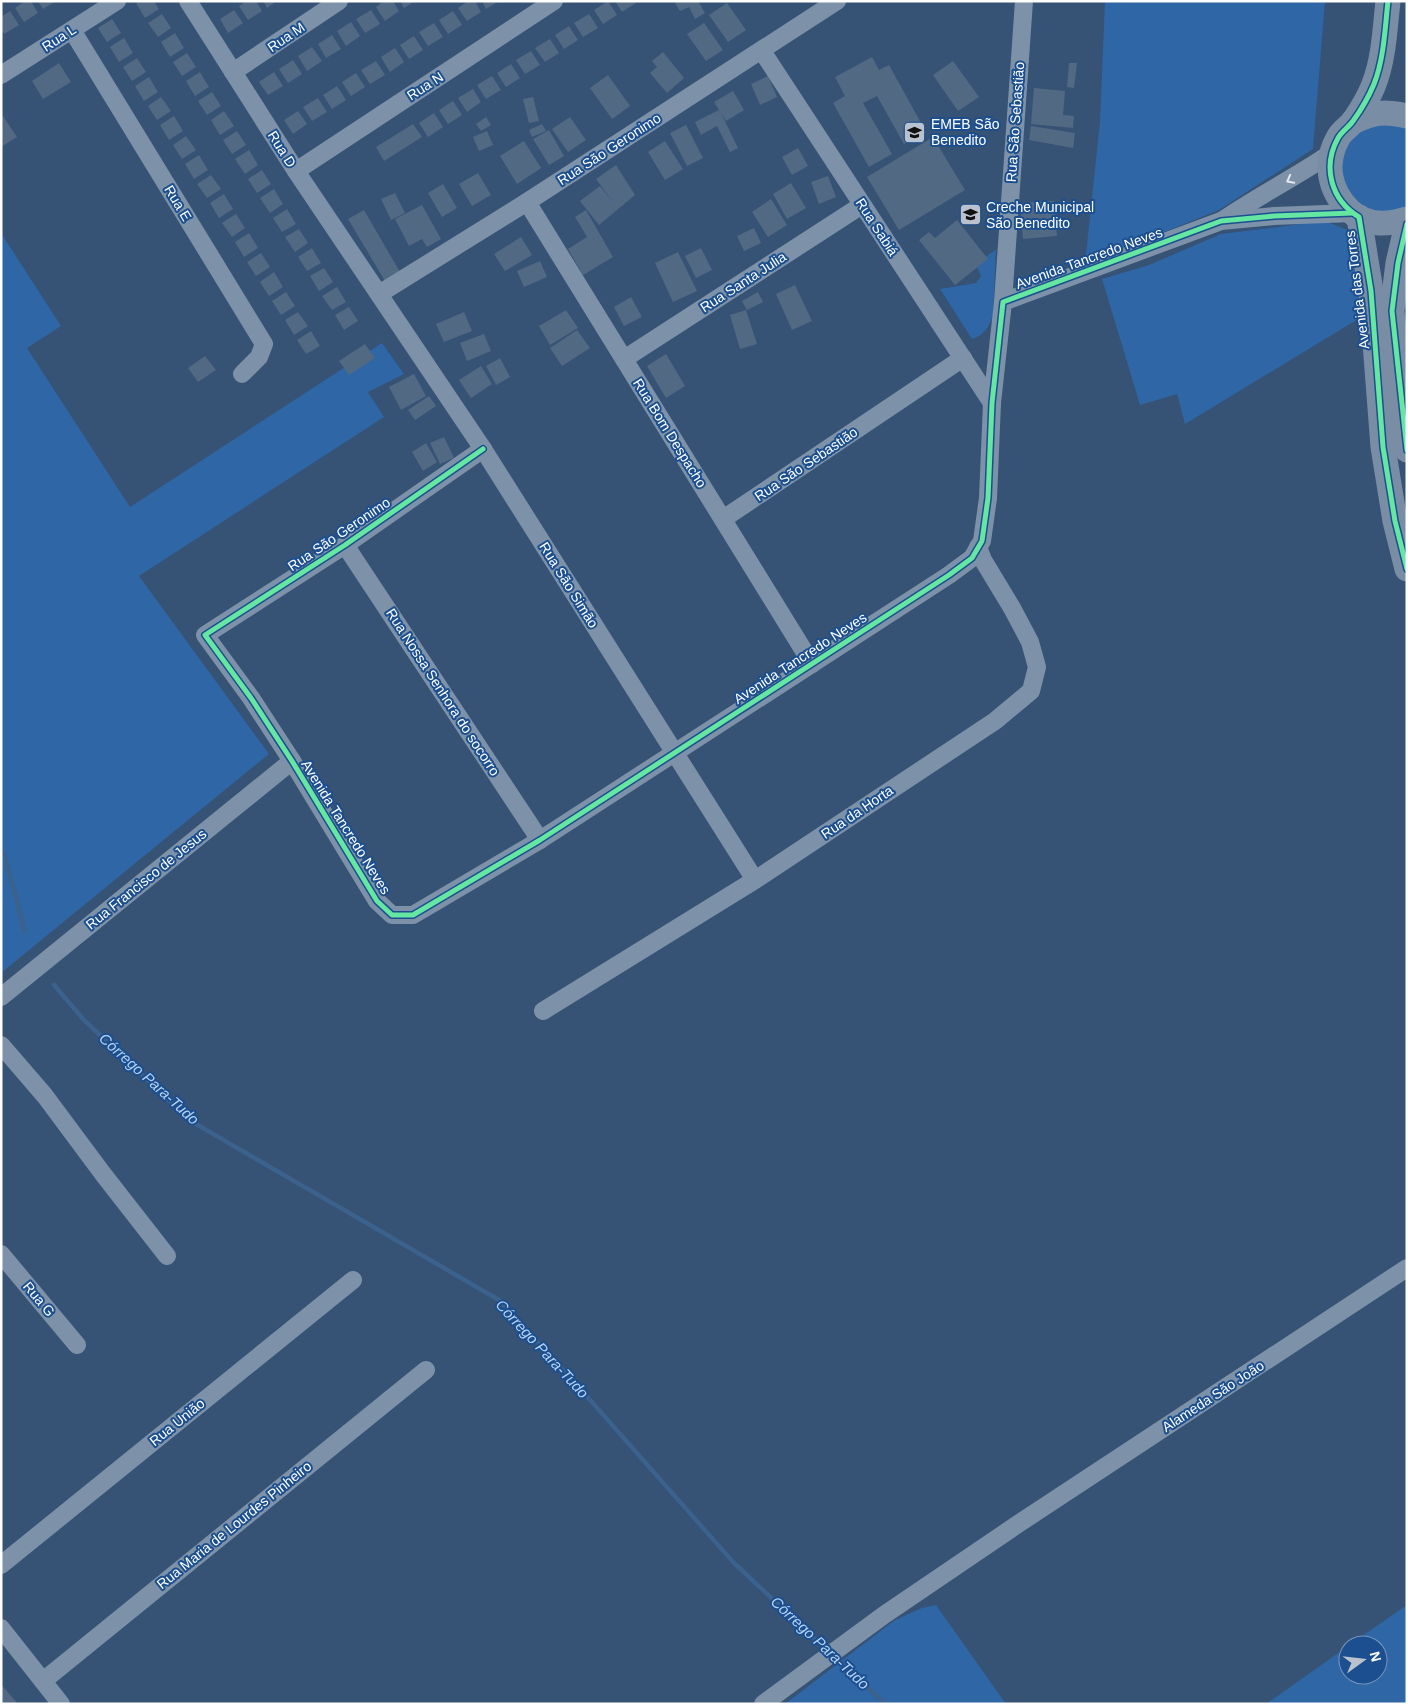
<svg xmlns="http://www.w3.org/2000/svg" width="1408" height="1705" font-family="Helvetica,sans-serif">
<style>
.green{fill:#2f66a5}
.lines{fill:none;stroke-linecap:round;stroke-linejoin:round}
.stream{stroke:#3b618d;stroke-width:4.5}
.building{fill:#526984}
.street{stroke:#7d92a8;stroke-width:18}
.secondary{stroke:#798da4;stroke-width:25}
.cycleway-casing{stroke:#1b4f8f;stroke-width:8}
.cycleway{stroke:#66e7a1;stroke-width:5}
.oneway{stroke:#e5e9ee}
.labels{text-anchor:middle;stroke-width:4;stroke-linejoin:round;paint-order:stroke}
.street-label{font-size:14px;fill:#fff;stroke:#1b4f8f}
.poi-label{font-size:14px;fill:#fff;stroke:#1b4f8f;text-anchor:start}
.water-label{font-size:15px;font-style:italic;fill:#b5d3f5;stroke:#1b4f8f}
</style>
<rect width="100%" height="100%" fill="#365274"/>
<!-- green -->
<g class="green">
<polygon points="1105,1 1325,1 1313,149 1219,210 1085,264 1100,121"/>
<polygon points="1371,122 1401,126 1407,129 1407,211 1386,218 1343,199 1337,152"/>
<polygon points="1325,221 1350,231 1363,316 1185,424 1177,394 1140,405 1102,279 1149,265 1221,234"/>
<polygon points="1,233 61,326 27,348 130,507 382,343 404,374 368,392 384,417 139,576 269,754 1,973"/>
<path d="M996,249L993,315C990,325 984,336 972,339L940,289L976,283L981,276L976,265Z"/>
<polygon points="936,1605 1006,1704 785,1704 895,1620 922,1608"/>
<polygon points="1407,1605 1407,1704 1266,1704 1348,1646 1348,1675 1378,1675 1378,1645 1349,1645"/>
</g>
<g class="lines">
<!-- stream -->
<g class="stream">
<polyline points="1,850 5,857 25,931"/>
<polyline points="54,985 84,1020 191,1121 499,1300 591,1401 733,1562 829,1652"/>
<polyline points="835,1657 885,1704"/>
</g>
</g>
<!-- building -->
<g class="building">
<polygon points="25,1 31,1 38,13 24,22 15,8"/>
<polygon points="38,1 56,1 43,9"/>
<polygon points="139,1 154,1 159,9 145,18 136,3"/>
<polygon points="247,1 256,1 262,11 248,20 239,6"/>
<polygon points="263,1 277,1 267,8"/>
<polygon points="384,1 393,1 399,11 385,21 376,7"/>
<polygon points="400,1 415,1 404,8"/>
<polygon points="468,1 475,1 481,12 467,21 458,8"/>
<polygon points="482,1 499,1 486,9"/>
<polygon points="608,1 617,15 603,24 594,10"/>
<polygon points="615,1 635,1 636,3 622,12"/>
<polygon points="678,1 698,1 705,13 695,19 689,7 680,11 675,3"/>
<polygon points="727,3 746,30 728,42 709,15"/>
<polygon points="234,10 243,23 228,33 220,19"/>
<polygon points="371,10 380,24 365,33 356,19"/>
<polygon points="10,11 19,25 4,34 1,29 1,17"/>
<polygon points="453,11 462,25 448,34 439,20"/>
<polygon points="162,14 171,28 158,37 148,23"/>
<polygon points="589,14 598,28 583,37 574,23"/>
<polygon points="112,19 121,33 107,42 98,28"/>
<polygon points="351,22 360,36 346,46 337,31"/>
<polygon points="434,23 443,37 428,46 419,32"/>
<polygon points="704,23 723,50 706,61 687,34"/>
<polygon points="569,26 578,40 564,49 555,35"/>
<polygon points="175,33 184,48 170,57 161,42"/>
<polygon points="332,35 341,49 326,58 318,44"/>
<polygon points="414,36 423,50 409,59 400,45"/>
<polygon points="124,38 133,53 119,62 110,47"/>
<polygon points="550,39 559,53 545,62 535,48"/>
<polygon points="312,47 322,61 307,71 298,56"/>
<polygon points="395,48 404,62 390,72 381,57"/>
<polygon points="531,51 540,65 525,74 516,60"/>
<polygon points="663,52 684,78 667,93 650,73 657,67 652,61"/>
<polygon points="187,53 196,67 182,76 173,62"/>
<polygon points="872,57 879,70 889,65 926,132 904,144 877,96 863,103 892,154 869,167 833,103 845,96 835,77"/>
<polygon points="137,58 146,72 132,81 123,67"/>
<polygon points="293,60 302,74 288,83 279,69"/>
<polygon points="376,61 385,75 370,84 361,70"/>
<polygon points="953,61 979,97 958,111 933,75"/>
<polygon points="59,63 71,82 43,99 32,81"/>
<polygon points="1069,63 1077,63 1074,88 1067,87"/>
<polygon points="511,64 520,78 506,87 497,73"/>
<polygon points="200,72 209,87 195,96 186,81"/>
<polygon points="274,72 283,86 268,95 259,82"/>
<polygon points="356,73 365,87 351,96 342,82"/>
<polygon points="608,75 630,106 612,119 590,88"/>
<polygon points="492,76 501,90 486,99 477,85"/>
<polygon points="768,76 777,97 760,105 751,84"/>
<polygon points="149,77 158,92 144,101 135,86"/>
<polygon points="337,86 346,100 332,109 323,95"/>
<polygon points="1034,88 1065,91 1063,115 1074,116 1073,128 1031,124"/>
<polygon points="473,89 481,102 467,112 458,98"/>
<polygon points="733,91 744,110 726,121 721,113 738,148 730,152 717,126 701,135 695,122 719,110 714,102"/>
<polygon points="212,92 221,106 207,115 198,101"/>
<polygon points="161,97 171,111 157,120 148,106"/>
<polygon points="533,97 539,121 529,123 523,99"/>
<polygon points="318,98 327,112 312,121 303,107"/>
<polygon points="453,101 462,115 448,124 439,110"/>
<polygon points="224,111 234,126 220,135 211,120"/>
<polygon points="298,111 307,124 293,134 284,120"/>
<polygon points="1,113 17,137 1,147"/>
<polygon points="434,113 443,127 428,137 419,123"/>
<polygon points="174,116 183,131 169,140 160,125"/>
<polygon points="486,117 491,125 481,131 476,124"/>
<polygon points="570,117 586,140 568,152 552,129"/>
<polygon points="413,124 422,137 384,161 376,147"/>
<polygon points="542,124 546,131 532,137 529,130"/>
<polygon points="686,125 703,158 687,166 670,133"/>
<polygon points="1031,126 1075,133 1073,148 1029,140"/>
<polygon points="549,130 564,156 549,165 533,139"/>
<polygon points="237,131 246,145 232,154 223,140"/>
<polygon points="487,131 493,145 479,151 473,137"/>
<polygon points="186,136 196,150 182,159 173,145"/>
<polygon points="933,137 965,190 899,230 867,177"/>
<polygon points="524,141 541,168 517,184 500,156"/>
<polygon points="665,141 683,169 665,180 648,152"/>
<polygon points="798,148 808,166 792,175 782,157"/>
<polygon points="249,150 258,165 245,174 235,159"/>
<polygon points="199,155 208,170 194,179 185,164"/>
<polygon points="616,165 635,195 599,225 580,201 600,186 613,202 596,179"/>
<polygon points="262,170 271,184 257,193 248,179"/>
<polygon points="478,173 491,195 472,206 459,184"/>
<polygon points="211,175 221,189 207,198 197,184"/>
<polygon points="828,176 836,197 819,204 811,182"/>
<polygon points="791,183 806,208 787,219 773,194"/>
<polygon points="443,184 457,208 442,217 428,193"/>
<polygon points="274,189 283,204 270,213 260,198"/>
<polygon points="395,193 405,213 391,220 381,199"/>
<polygon points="224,194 233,209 219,218 210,203"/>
<polygon points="771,199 787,225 768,237 752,212"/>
<polygon points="1054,201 1057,236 1023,239 1020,203"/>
<polygon points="422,205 441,239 427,247 422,239 409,246 395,219"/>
<polygon points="287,209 296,224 282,232 273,218"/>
<polygon points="364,210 400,272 385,281 348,219"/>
<polygon points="586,210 613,257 583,275 568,249 587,237 575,217"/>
<polygon points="236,214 245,228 232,237 222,223"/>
<polygon points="957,220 988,259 955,285 919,240 929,232 935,238"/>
<polygon points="754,228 761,243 744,251 737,236"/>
<polygon points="299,229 308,243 295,252 285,237"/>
<polygon points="249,233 258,248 244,257 235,242"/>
<polygon points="521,237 532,255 505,271 494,254"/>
<polygon points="312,248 321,263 307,271 298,257"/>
<polygon points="701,248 712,270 696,278 685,256"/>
<polygon points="678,252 697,291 673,302 655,263"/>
<polygon points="261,253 270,267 256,276 247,262"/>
<polygon points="540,261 547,277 524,287 517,271"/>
<polygon points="324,268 333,282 319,291 310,276"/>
<polygon points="274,272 283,287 269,296 260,282"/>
<polygon points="795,285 812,321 792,330 776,294"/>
<polygon points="337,287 346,302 332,310 322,296"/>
<polygon points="286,292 295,306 281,315 272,301"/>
<polygon points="758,292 763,302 747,310 742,301"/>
<polygon points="631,297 642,317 624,326 614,307"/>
<polygon points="349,307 358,321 344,330 335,315"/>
<polygon points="566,310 578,328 550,345 539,326"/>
<polygon points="746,310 757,344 740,349 730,315"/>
<polygon points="298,312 308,326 294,335 285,320"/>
<polygon points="464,312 472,331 444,342 436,324"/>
<polygon points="577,330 590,348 562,366 550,348"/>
<polygon points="311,331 320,346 306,354 297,340"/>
<polygon points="484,334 491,351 467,361 460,343"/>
<polygon points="365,344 375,358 349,375 339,361"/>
<polygon points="666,354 685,386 666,398 647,366"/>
<polygon points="205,356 216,370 198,382 188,368"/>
<polygon points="500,358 510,377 496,385 486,366"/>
<polygon points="481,366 492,384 471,398 459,380"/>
<polygon points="414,374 426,396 401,410 389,387"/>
<polygon points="429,396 436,406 415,420 408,410"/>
<polygon points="444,437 454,458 440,464 430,443"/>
<polygon points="426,443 437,462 423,471 412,452"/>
<polygon points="1,1684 18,1704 1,1704"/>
</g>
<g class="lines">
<!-- street -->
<g class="street">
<polyline points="188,1 296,171 483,449 755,880"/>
<polyline points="72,30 264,344 259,357 242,374"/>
<polyline points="762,51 992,403"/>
<polyline points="233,72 339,1"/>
<polyline points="1,75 117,1"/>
<polyline points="296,171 554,1"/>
<polyline points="527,202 812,664"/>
<path d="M1223,220C1258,196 1296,177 1331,153"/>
<polyline points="379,294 527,202 837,1"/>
<polyline points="1003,302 1024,1"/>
<polyline points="624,359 862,205"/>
<polyline points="483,449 345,545 205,635 251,698 292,761 377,901 392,915 413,915 540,840 949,575 972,558 982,541 988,498 992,403 1003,302 1221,221 1274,216 1352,213"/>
<polyline points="723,519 963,358"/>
<polyline points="345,545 540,840"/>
<polyline points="1,997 292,761"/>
<polyline points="543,1011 755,880 995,721 1031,691 1037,667 1030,642 1012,608 983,560 978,547"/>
<polyline points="1,1045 45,1096 103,1174 167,1256"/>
<polyline points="1,1254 77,1345"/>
<polyline points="1,1565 353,1280"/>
<polyline points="1,1628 61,1704"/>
<polyline points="43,1681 426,1370"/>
<polyline points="763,1704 884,1615 1018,1524 1407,1268"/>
</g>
<!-- secondary -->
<g class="secondary">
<path d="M1388,1C1385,28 1384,58 1374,84C1370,95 1359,115 1351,124C1347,128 1341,132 1338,138C1324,163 1329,190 1349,210C1365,226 1388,225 1407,219"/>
<path d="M1353,122C1374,112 1384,111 1407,116"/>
<polyline points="1359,217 1371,291 1383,447 1395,521 1407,569"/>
<polyline points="1407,224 1398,263 1392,311 1407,450"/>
</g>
<defs>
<g id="cycleway">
<path d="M1388,1C1385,28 1384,59 1374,84C1369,96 1361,110 1353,121C1349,127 1342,131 1338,138C1322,167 1331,200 1359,217L1371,291L1383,447L1395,521L1407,569"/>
<polyline points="1407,224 1398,263 1392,311 1407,450"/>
<polyline points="483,449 345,545 205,635 251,698 292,761 377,901 392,915 413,915 540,840 949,575 972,558 982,541 988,498 992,403 1003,302 1221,221 1274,216 1352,213"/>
</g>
</defs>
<!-- cycleway casing -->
<use href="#cycleway" class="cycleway-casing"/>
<!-- cycleway -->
<use href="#cycleway" class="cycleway"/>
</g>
<!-- one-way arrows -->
<defs><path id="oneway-chevron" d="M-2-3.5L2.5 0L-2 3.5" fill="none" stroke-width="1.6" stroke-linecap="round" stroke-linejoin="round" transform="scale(1.25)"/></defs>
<use class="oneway" href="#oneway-chevron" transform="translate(1290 180) rotate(152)"/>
<!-- icons -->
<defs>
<symbol id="school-square" viewBox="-11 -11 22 22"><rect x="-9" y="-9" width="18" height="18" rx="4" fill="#b9c2ce" stroke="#1b4f8f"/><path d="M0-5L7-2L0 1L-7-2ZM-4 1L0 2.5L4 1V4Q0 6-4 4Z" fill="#111"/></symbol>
</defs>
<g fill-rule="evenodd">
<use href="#school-square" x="902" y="120" width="25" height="25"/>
<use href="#school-square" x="958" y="202" width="25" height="25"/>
</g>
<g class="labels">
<!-- street labels -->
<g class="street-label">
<text transform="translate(286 37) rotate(-34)" y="5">Rua M</text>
<text transform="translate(59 38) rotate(-33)" y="5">Rua L</text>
<text transform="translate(425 86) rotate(-33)" y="5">Rua N</text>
<text transform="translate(1015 122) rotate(-86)" y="5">Rua São Sebastião</text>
<text transform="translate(282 149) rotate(58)" y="5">Rua D</text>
<text transform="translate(609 149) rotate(-33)" y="5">Rua São Geronimo</text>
<text transform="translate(178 203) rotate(59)" y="5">Rua E</text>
<text transform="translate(877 227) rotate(57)" y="5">Rua Sabiá</text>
<text transform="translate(1089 258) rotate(-20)" y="5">Avenida Tancredo Neves</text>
<text transform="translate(743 282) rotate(-33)" y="5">Rua Santa Julia</text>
<text transform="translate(1357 290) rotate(-97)" y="5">Avenida das Torres</text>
<text transform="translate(670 433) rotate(58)" y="5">Rua Bom Despacho</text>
<text transform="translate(806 464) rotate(-34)" y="5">Rua São Sebastião</text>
<text transform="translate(339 534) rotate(-34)" y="5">Rua São Geronimo</text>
<text transform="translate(569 585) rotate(58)" y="5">Rua São Simão</text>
<text transform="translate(800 658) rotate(-33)" y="5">Avenida Tancredo Neves</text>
<text transform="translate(443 692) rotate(57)" y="5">Rua Nossa Senhora do socorro</text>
<text transform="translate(857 812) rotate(-34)" y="5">Rua da Horta</text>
<text transform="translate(346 827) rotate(58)" y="5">Avenida Tancredo Neves</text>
<text transform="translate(146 879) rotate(-39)" y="5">Rua Francisco de Jesus</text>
<text transform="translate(39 1299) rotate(50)" y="5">Rua G</text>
<text transform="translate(1213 1396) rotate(-33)" y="5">Alameda São João</text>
<text transform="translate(177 1422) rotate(-39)" y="5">Rua União</text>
<text transform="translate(234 1525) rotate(-39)" y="5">Rua Maria de Lourdes Pinheiro</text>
</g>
<!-- poi labels -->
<g class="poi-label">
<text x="931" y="129">EMEB São<tspan x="931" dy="16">Benedito</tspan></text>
<text x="986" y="212">Creche Municipal<tspan x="986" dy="16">São Benedito</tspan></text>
</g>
<!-- water labels -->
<g class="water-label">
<text transform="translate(149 1079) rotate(42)" y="5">Córrego Para-Tudo</text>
<text transform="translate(542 1349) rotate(47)" y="5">Córrego Para-Tudo</text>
<text transform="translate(820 1643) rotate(43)" y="5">Córrego Para-Tudo</text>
</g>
</g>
<!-- border -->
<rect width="1408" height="1705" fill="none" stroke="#ffffff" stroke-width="5"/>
<!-- north arrow -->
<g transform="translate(1363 1660) rotate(75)"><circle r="24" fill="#1b4f8f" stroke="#7695bc"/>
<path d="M0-4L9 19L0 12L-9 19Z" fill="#b9c2ce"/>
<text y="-8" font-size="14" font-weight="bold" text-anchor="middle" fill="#ffffff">N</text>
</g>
</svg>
